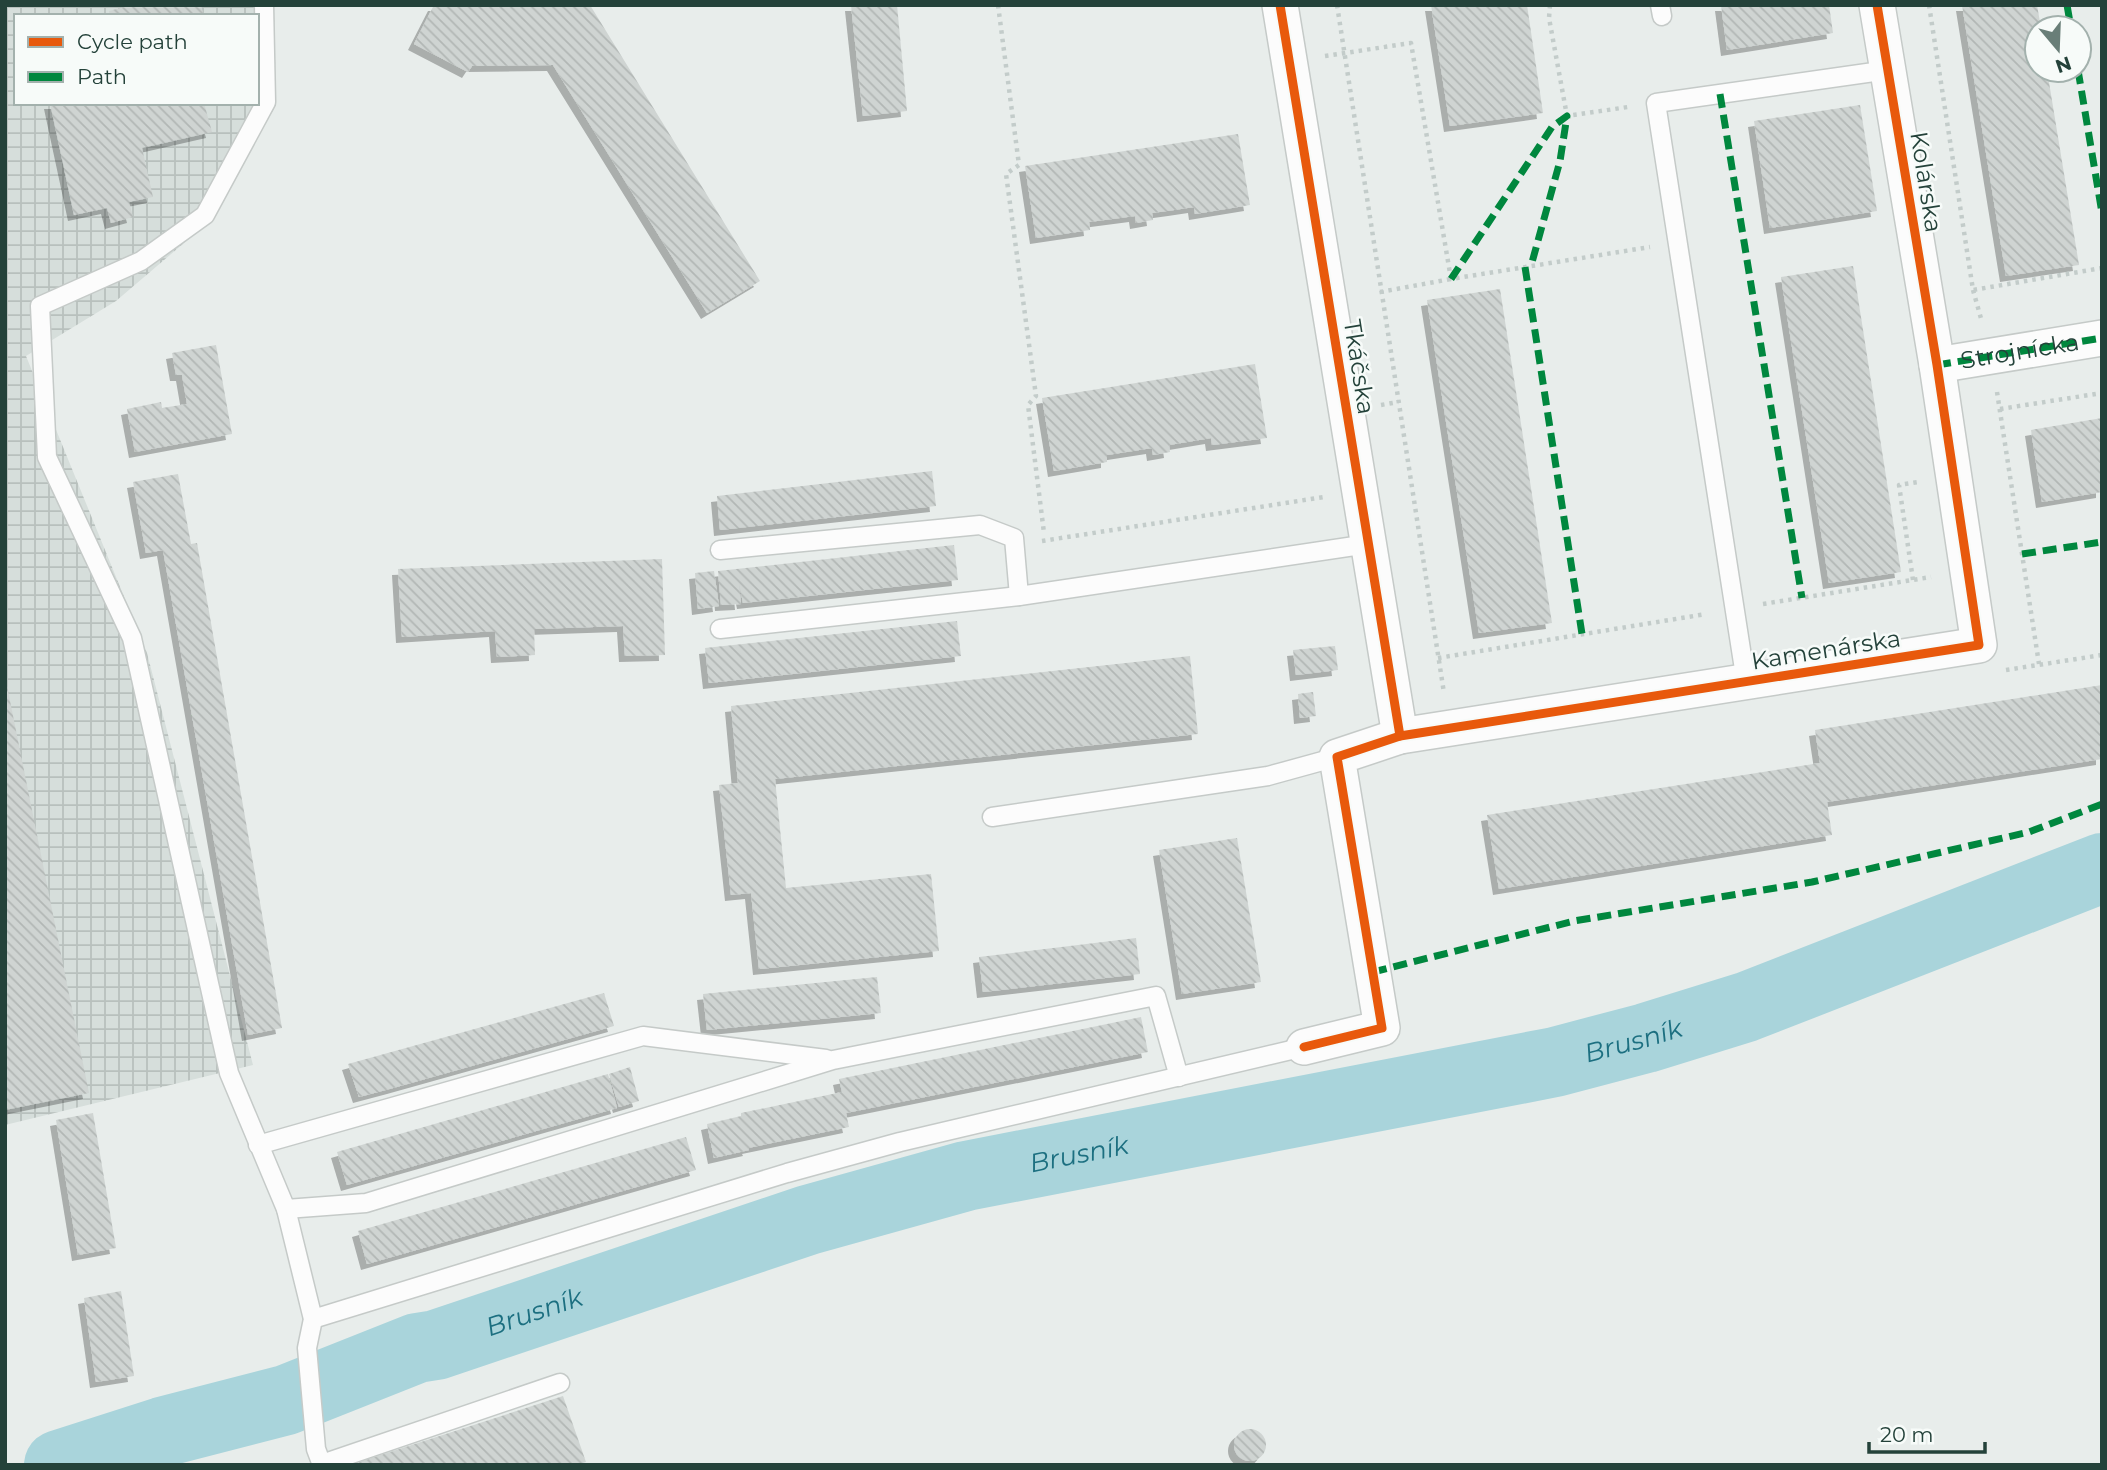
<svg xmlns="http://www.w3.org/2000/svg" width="2107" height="1470" font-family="Montserrat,sans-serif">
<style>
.industrial{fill:url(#industrial-grid);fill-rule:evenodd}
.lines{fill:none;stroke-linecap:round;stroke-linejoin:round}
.river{stroke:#a9d4db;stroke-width:70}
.building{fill:url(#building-back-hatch);filter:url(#shadow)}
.service-casing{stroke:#c5cac8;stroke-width:21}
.minor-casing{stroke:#c5cac8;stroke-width:38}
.path{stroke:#c3ccca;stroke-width:4.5;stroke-dasharray:3.5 5;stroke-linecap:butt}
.service{stroke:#fcfcfc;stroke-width:18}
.minor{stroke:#fcfcfc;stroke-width:35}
.quiet{stroke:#00873e;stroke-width:7;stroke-dasharray:14 7;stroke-linecap:butt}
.cycleway-casing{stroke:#f7fbf9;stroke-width:13}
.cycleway{stroke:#e8590c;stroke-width:9}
.labels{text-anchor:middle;stroke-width:5;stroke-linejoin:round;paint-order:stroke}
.street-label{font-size:24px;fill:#24423a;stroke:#f7fbf9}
.water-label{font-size:26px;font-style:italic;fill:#1c6f80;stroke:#f7fbf9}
</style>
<defs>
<pattern id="industrial-grid" width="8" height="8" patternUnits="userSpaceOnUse" patternTransform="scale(1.75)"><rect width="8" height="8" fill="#d6dedb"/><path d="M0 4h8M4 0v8" fill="none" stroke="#b8c0bd"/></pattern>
<pattern id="building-back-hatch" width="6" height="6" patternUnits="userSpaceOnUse" patternTransform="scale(1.75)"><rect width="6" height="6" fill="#cfd4d2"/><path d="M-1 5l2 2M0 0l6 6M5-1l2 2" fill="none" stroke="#b2b7b5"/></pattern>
<filter id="shadow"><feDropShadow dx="-6" dy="6" stdDeviation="0" flood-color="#0004"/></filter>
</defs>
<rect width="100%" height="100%" fill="#e8edeb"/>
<!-- industrial -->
<path class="industrial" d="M5,5H274L276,105L211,220L116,301L26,356L147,653L253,1065L5,1125ZM16,16H257V103H16Z"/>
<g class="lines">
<!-- river -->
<path class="river" id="s1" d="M59,1465L162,1432L286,1400L417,1348L436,1345L808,1220L966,1176L1555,1062L1646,1038L1746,1007L2102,868"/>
</g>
<!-- building -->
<g class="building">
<polygon points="132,5 201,5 204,16 110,16 109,11"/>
<polygon points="434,5 590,5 760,281 707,313 553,65 472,66 468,72 414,44"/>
<polygon points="851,5 897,5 907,111 863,116"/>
<polygon points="1431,5 1527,5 1543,113 1450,126"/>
<polygon points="1721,5 1829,5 1833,33 1727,50"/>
<polygon points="1962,5 2037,5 2041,28 2037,28 2037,70 2047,70 2079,265 2006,276"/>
<polygon points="50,103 204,103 212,132 142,148 153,197 129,202 133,217 111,223 107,208 74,215"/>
<polygon points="1860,105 1877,211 1770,228 1754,121"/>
<polygon points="1238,134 1250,205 1195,214 1194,207 1174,210 1152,213 1153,220 1136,223 1135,216 1089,222 1090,230 1036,238 1025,166"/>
<polygon points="1853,266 1901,572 1829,583 1781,277"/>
<polygon points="1500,289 1552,623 1479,633 1427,300"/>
<polygon points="216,345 232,434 135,452 127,409 161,402 162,408 187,404 182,375 176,375 172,353"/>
<polygon points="1255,364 1267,438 1212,445 1211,438 1169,445 1170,452 1153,455 1152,448 1107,455 1107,462 1054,471 1042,398"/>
<polygon points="2102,418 2102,492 2042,502 2031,430"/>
<polygon points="932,471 936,506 720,530 717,496"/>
<polygon points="178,474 191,544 197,543 282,1028 248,1035 163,550 146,553 133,482"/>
<polygon points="954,545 958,580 743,603 739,583 741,604 721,605 718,571"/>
<polygon points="662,559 665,655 625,656 623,626 534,629 535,655 497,657 495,631 402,637 398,569"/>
<polygon points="714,571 719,606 698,609 695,573"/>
<polygon points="957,621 961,656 709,683 705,648"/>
<polygon points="1335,646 1338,670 1296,675 1293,650"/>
<polygon points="1190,656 1198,734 775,779 786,888 931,874 939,951 759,969 751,893 731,895 719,785 738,783 731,706"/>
<polygon points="5,676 89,1093 5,1110"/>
<polygon points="2102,685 2102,759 1827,802 1832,835 1499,889 1487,815 1820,763 1815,730"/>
<polygon points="1313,692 1316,716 1300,718 1298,694"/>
<polygon points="1237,838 1261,982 1182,994 1159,850"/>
<polygon points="1136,938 1140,974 983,992 979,957"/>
<polygon points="877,977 881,1013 707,1030 703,994"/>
<polygon points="604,993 614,1026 393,1088 359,1097 348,1064"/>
<polygon points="1141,1017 1148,1052 846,1113 849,1127 748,1148 749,1150 714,1158 707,1124 741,1116 741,1113 842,1092 839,1079"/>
<polygon points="630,1067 639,1101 619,1107 609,1074"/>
<polygon points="608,1074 617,1108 347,1185 337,1152"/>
<polygon points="93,1113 116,1248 78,1255 56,1120"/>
<polygon points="686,1137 696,1170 367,1264 358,1231"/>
<polygon points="121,1291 134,1376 96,1382 84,1298"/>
<polygon points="563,1396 586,1462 576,1465 360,1465 359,1462"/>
<circle cx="1250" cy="1445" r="16"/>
</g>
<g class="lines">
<defs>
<g id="service">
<polyline points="264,5 266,102 205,215 141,261 40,306 47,457 132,638 229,1073 286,1209 313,1319 307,1348 316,1449 322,1465"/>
<polyline points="1660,5 1662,16"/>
<polyline points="720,550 980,525 1014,538 1019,596"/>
<polyline points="720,629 1019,596 1368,544"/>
<polyline points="1746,682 1656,103 1888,70"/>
<polyline points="992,817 1268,776 1337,757"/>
<polyline points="258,1145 643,1036 826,1059"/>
<polyline points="286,1209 366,1203 833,1060 1156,996 1179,1077"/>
<polyline points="313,1319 787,1173 900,1142 1304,1047"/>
<polyline points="322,1464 560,1383"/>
</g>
<g id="minor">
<polyline points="1280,5 1400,736"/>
<path id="s2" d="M1937,365L2102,338"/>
<polyline points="1304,1047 1382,1028 1337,757 1400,736 1979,645 1937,365 1877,5"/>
</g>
</defs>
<!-- service casing -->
<use href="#service" class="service-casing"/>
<!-- minor casing -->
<use href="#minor" class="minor-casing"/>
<!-- path -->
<g class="path">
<polyline points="998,5 1019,165 1006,174 1036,396 1028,405 1044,533"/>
<polyline points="1337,5 1444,693"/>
<polyline points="1550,5 1549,18 1567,116 1628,107"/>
<polyline points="1929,5 1973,290 2102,268"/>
<polyline points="1325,56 1411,43 1451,279 1650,247"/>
<polyline points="1973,290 1982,322"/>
<polyline points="1380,292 1451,279"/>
<polyline points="1997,392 2039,664"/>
<polyline points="1381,405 1398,402"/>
<polyline points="2000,409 2102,393"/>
<polyline points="1042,541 1324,497"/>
<polyline points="1913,580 1899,485 1918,482"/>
<polyline points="1763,604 1931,577"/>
<polyline points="1438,658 1706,614"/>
<polyline points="2006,670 2102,655"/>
</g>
<!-- service -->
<use href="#service" class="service"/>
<!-- minor -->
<use href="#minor" class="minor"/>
<!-- quiet -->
<g class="quiet">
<polyline points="2067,5 2071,28"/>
<polyline points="2078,70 2102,213"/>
<polyline points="1720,94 1802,598"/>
<polyline points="1525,267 1582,634"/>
<polyline points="1451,279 1552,127 1567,116 1560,161 1531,266"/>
<polyline points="1937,365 2102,338"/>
<polyline points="2022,554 2102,542"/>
<polyline points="1373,972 1574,921 1812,882 2029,832 2102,804"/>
</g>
<defs>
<g id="cycleway">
<polyline points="1280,5 1400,736"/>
<polyline points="1304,1047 1382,1028 1337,757 1400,736 1979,645 1937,365 1877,5"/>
</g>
</defs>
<!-- cycleway casing -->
<use href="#cycleway" class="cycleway-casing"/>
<!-- cycleway -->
<use href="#cycleway" class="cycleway"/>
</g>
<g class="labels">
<!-- street labels -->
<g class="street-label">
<text transform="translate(1926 182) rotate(81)" y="8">Kolárska</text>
<text dy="8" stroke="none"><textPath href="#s2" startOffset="84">Strojnícka</textPath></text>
<text transform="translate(1359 367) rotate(81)" y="8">Tkáčska</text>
<text transform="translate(1826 650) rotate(-9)" y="8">Kamenárska</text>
</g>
<!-- water labels -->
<g class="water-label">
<text dy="9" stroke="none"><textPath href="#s1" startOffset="1634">Brusník</textPath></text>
<text dy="9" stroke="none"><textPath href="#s1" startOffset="1068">Brusník</textPath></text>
<text dy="9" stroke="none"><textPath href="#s1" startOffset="500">Brusník</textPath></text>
</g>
</g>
<!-- border -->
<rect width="2107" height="1470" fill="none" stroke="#24423a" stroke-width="14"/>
<!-- legend -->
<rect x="14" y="14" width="245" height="91" fill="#f7fbf9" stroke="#a3b1ad" stroke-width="2"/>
<rect x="28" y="37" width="35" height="10" fill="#e8590c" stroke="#a3b1ad" stroke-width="2"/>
<text x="77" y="49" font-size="21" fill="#24423a">Cycle path</text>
<rect x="28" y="72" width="35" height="10" fill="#00873e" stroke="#a3b1ad" stroke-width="2"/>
<text x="77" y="84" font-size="21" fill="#24423a">Path</text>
<!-- north arrow -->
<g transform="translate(2058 49) rotate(161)"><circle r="33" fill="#f7fbf9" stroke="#a3b1ad" stroke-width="2"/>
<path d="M0-5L12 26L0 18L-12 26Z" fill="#697e78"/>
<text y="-10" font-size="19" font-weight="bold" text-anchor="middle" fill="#24423a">N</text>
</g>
<!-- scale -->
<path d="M1869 1442v10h116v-10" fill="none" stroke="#24423a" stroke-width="3.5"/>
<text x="1880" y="1442" font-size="21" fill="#24423a" stroke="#f7fbf9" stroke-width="5" paint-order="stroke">20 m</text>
</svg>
